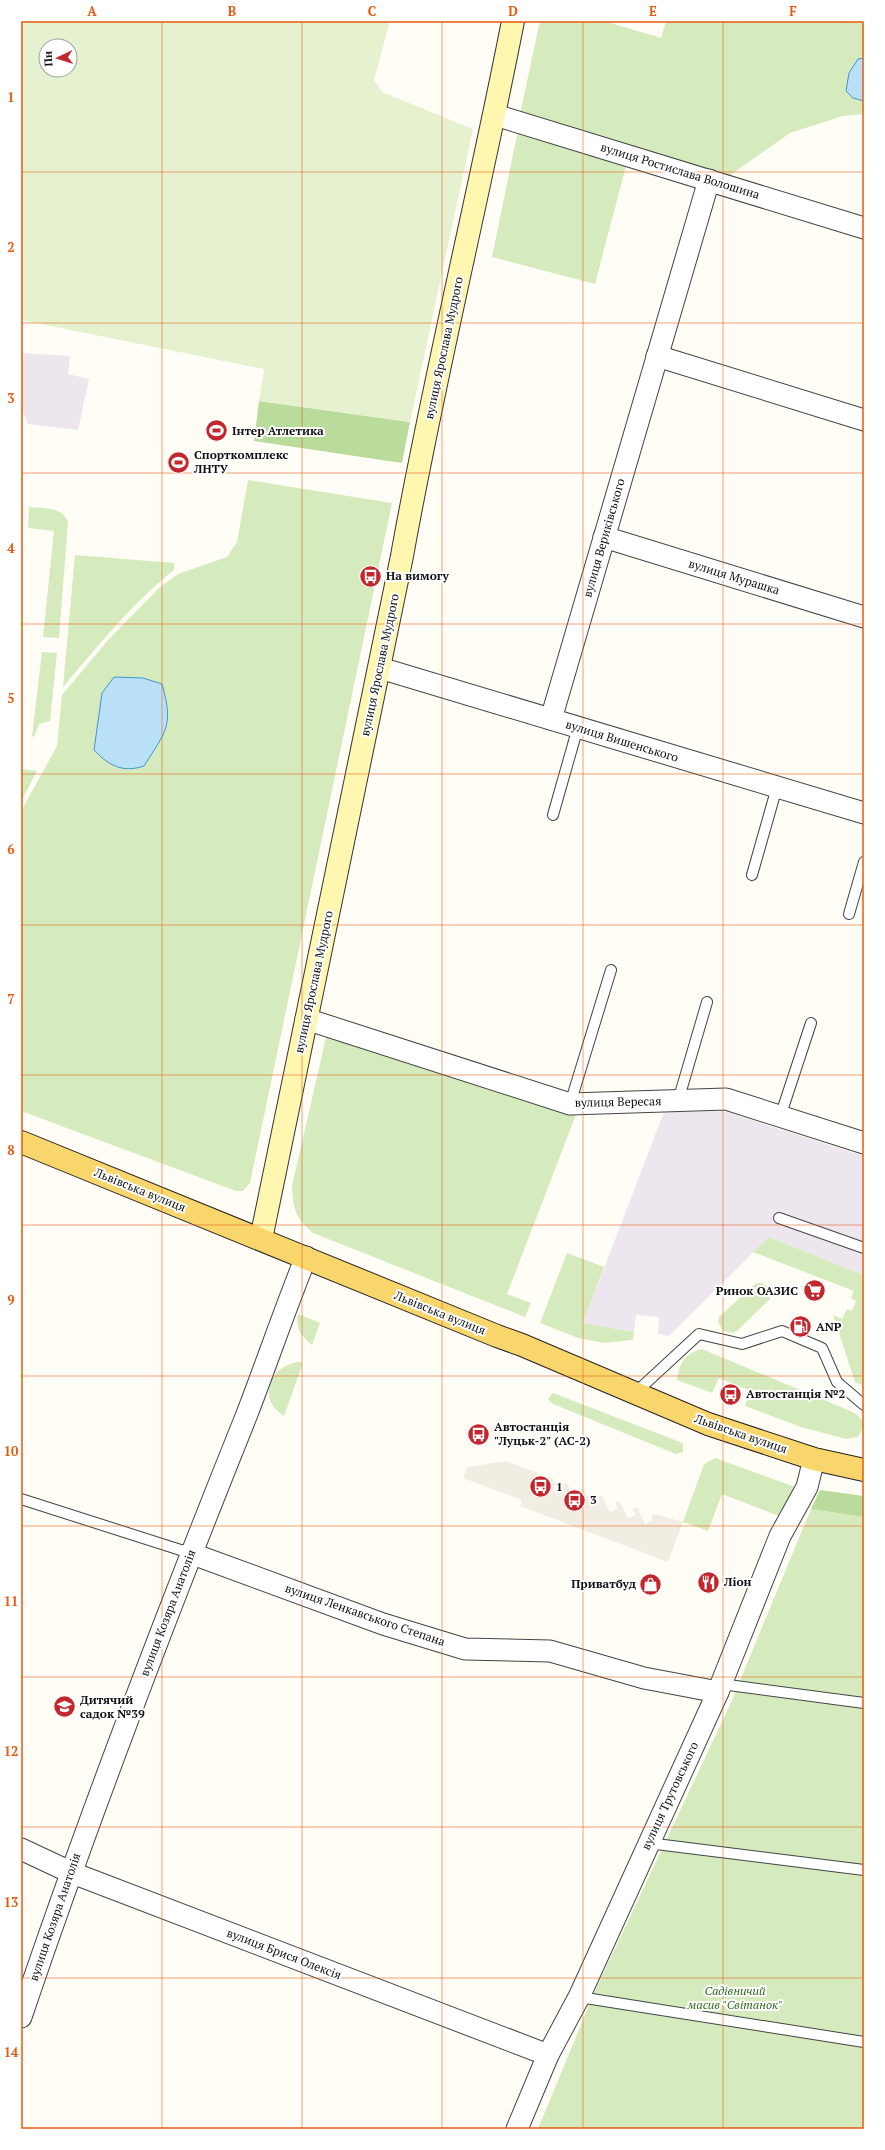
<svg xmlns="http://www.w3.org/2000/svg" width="885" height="2150" font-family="'PT Serif',serif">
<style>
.industrial{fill:#eee6ef}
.green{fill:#d5ebbd}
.forest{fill:#b9dc9c}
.pitch{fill:#e6f2cf;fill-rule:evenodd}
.plaza{fill:#f1ede2}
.water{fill:#b9e0f7;stroke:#3f96cf}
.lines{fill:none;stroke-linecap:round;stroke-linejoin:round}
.lane-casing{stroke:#444;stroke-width:12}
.street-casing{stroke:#444;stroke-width:23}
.secondary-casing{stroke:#333;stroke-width:24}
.primary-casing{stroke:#222;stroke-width:24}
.lane{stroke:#fff;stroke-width:10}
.street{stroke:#fff;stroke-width:21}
.secondary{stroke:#fff6b0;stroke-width:22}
.primary{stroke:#f9d66b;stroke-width:22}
.grid{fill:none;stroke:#e8590c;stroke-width:1;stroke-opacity:0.55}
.labels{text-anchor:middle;stroke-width:4;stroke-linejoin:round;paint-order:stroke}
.street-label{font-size:12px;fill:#111;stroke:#fff}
.poi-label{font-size:12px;font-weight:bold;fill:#111;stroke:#fff;text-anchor:start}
.park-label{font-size:12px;font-style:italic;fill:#2f6b1f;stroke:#fff}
.neatline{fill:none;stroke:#e8590c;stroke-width:1.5}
.grid-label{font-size:13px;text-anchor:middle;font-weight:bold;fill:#e8590c}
</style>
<rect width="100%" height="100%" fill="#fffdf5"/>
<!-- industrial -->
<g class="industrial">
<polygon points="21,353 70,356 68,374 89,379 78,430 28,424 24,414 21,414"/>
<polygon points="723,1111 864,1156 864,1275 769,1237 669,1336 658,1334 659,1317 636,1315 634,1332 583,1323 664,1112"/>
</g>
<!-- green -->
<g class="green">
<polygon points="540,21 604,21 661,38 666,21 864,21 864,114 843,116 790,133 729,176 631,145 520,114"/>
<polygon points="518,130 626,166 595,284 492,257"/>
<polygon points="248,480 392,503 250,1183 243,1191 236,1191 21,1111 21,811 57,746 62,695 109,639 159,588 178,574 227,557 237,542"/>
<path d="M29,507C44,509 62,506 68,522L59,638L43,637L54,531L28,528Z"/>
<path d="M75,555L174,563V570C132,603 98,646 63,687Z"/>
<polygon points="42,652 57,653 50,721 39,724 34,737 32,736"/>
<polygon points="21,769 37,771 21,802"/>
<path d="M327,1033L577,1112L507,1294L531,1303L525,1317L313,1233C295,1217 293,1209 292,1186Z"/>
<polygon points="769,1237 864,1275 864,1386 855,1382 833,1315 842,1319 847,1309 852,1311 856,1301 851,1298 854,1291 753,1252"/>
<polygon points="567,1253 604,1267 583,1323 634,1332 633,1340 604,1343 578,1338 540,1323"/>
<polygon points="756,1283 762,1283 770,1289 770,1299 738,1330 733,1333 723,1331 718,1322 719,1317"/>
<path d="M298,1314L320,1323L312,1345C301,1336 295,1328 298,1314Z"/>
<path d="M702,1349L855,1413L863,1421L864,1427L858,1437L846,1439L801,1427L745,1406L751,1391L719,1378L712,1393L677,1380C679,1364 685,1353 702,1349Z"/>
<path d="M299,1362L303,1363L284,1416C256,1399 270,1365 299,1362Z"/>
<polygon points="553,1393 680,1442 683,1444 683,1452 676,1454 553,1404 548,1399"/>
<polygon points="715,1458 795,1487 781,1517 722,1494 708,1531 683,1522 704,1464"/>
<polygon points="811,1509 864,1517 864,2129 538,2129 594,1993 729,1707"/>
</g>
<!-- forest -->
<g class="forest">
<polygon points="259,401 410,422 402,463 254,441"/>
<polygon points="820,1490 864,1496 864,1517 811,1509"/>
</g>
<!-- pitch -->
<path class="pitch" d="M21,21H390L374,80L382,92L473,129L410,422L259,401L264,369L21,320ZM46,46H70V70H46Z"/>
<!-- plaza -->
<polygon class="plaza" points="506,1461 538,1473 540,1487 548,1486 547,1479 553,1478 555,1493 564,1491 562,1484 567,1483 575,1500 582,1496 580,1491 584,1489 592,1506 600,1502 598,1497 601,1495 610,1512 618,1508 615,1503 619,1501 628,1518 635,1515 633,1509 637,1507 645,1524 653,1520 651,1515 655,1514 683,1522 668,1562 520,1506 522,1500 463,1478 467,1467"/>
<!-- water -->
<g class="water">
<polygon points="864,58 864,101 853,98 846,91 849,73 858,59"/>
<path d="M114,677L143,678L162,684C174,726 166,731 144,766C123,773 109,766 94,750L102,693Z"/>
</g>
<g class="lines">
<defs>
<g id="lane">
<polyline points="553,815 578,727"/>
<polyline points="752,875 777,787"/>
<polyline points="849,914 864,862"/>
<polyline points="678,1101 707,1002"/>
<polyline points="570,1104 611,970"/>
<polyline points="780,1117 811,1023"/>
<polyline points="779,1218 864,1248"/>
<polyline points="634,1394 699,1334 742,1344 782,1331 822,1348 837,1382 864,1405"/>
<polyline points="21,1499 190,1553"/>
<polyline points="721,1684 864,1703"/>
<polyline points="648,1843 864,1870"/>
<polyline points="579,1997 864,2042"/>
</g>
<g id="street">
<polyline points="495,115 864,228"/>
<polyline points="657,356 864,420"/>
<polyline points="604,537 864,617"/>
<polyline points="380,668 864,813"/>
<polyline points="551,719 709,180"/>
<polyline points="306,1019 570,1104 726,1099 864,1143"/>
<polyline points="190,1553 383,1624 465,1649 550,1651 644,1678 718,1692"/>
<polyline points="21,1849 70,1872 548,2055"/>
<path d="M21,2017C90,1813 167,1613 247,1414C267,1362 285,1309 306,1257"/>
<polyline points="517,2129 548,2055 579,1997 718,1692 780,1536 807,1487 814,1459"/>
</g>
<path id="secondary" d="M261,1239L402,556C434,377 478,200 513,21"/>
<polyline id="primary" points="21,1142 497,1336 522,1345 708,1424 814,1459 864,1470"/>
</defs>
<!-- lane casing -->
<use href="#lane" class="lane-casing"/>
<!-- street casing -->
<use href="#street" class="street-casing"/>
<!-- secondary casing -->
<use href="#secondary" class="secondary-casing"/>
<!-- primary casing -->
<use href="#primary" class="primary-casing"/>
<!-- lane -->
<use href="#lane" class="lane"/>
<!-- street -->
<use href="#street" class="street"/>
<!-- secondary -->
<use href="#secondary" class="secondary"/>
<!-- primary -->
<use href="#primary" class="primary"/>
</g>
<!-- grid -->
<path class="grid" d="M162,21V2129M302,21V2129M442,21V2129M583,21V2129M723,21V2129M21,172H864M21,323H864M21,473H864M21,624H864M21,774H864M21,925H864M21,1075H864M21,1225H864M21,1376H864M21,1526H864M21,1677H864M21,1827H864M21,1978H864"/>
<!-- icons -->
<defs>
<symbol id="stadium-disc" viewBox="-11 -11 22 22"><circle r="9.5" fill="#c4262e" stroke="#fff"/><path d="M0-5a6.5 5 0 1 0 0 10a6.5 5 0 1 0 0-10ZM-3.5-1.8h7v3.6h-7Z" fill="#fff"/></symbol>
<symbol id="bus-disc" viewBox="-11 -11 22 22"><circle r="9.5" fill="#c4262e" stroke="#fff"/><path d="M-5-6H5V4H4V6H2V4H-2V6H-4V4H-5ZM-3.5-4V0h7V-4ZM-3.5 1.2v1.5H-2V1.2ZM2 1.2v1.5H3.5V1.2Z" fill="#fff"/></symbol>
<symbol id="supermarket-disc" viewBox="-11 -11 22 22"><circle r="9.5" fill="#c4262e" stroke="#fff"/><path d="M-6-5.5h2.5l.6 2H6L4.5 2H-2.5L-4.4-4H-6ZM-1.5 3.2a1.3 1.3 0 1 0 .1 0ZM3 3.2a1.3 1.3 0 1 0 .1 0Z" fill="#fff"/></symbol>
<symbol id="fuel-disc" viewBox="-11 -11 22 22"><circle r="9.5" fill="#c4262e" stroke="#fff"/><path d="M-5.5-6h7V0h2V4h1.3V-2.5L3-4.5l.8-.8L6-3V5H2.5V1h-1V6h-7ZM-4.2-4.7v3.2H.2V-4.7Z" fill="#fff"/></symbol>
<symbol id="restaurant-disc" viewBox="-11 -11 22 22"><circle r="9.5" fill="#c4262e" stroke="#fff"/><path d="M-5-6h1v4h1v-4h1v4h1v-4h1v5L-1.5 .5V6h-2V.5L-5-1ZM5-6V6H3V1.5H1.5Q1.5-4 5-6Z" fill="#fff"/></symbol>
<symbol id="shop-disc" viewBox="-11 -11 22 22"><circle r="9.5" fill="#c4262e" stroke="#fff"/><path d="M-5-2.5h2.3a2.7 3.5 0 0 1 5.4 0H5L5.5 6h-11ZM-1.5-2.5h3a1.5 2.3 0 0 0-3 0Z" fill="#fff"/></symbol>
<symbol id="school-disc" viewBox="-11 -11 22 22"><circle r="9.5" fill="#c4262e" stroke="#fff"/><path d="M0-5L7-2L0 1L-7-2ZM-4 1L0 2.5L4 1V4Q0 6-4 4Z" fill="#fff"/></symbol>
</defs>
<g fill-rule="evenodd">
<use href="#stadium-disc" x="204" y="418" width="25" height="25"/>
<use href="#stadium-disc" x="166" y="450" width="25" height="25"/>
<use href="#bus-disc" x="358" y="564" width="25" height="25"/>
<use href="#supermarket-disc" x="802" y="1278" width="25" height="25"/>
<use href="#fuel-disc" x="788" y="1314" width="25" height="25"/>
<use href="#bus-disc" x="718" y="1382" width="25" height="25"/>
<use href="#bus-disc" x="466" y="1422" width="25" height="25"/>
<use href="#bus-disc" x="528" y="1474" width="25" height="25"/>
<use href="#bus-disc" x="562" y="1488" width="25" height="25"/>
<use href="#restaurant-disc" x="696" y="1570" width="25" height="25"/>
<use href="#shop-disc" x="638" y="1572" width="25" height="25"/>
<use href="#school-disc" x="52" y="1694" width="25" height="25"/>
</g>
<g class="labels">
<!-- street labels -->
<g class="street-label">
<text transform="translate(680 171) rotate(17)" y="4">вулиця Ростислава Волошина</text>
<text transform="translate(444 348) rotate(-78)" y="4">вулиця Ярослава Мудрого</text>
<text transform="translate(604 538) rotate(-74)" y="4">вулиця Вериківського</text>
<text transform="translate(734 577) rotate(17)" y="4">вулиця Мурашка</text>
<text transform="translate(380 665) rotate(-78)" y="4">вулиця Ярослава Мудрого</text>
<text transform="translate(622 741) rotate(17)" y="4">вулиця Вишенського</text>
<text transform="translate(314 982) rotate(-78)" y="4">вулиця Ярослава Мудрого</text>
<text transform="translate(618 1102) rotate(-1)" y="4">вулиця Вересая</text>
<text transform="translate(140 1190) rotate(22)" y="4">Львівська вулиця</text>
<text transform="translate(440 1313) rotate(22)" y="4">Львівська вулиця</text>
<text transform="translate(741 1434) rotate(19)" y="4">Львівська вулиця</text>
<text transform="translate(168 1613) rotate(-69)" y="4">вулиця Козяра Анатолія</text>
<text transform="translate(365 1615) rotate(19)" y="4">вулиця Ленкавського Степана</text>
<text transform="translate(670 1796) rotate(-65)" y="4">вулиця Трутовського</text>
<text transform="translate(55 1917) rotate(-71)" y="4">вулиця Козяра Анатолія</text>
<text transform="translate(284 1954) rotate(21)" y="4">вулиця Брися Олексія</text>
</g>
<!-- poi labels -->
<g class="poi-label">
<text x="232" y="435">Інтер Атлетика</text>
<text x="194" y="459">Спорткомплекс<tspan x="194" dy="14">ЛНТУ</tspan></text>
<text x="386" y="580">На вимогу</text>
<text x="798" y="1295" text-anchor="end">Ринок ОАЗИС</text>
<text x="816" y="1331">ANP</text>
<text x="746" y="1398">Автостанція №2</text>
<text x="494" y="1431">Автостанція<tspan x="494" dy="14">"Луцьк-2" (АС-2)</tspan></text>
<text x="556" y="1491">1</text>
<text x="590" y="1504">3</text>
<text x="724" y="1586">Ліон</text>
<text x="636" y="1588" text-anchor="end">Приватбуд</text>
<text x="80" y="1704">Дитячий<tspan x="80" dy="14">садок №39</tspan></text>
</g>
<!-- park labels -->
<g class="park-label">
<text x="735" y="1995">Садівничий<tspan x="735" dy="14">масив "Світанок"</tspan></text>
</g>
</g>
<!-- border -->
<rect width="885" height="2150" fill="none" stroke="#ffffff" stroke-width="44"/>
<!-- north arrow -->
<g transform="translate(58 58) rotate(266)"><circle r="19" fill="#ffffff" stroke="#a0a0a0"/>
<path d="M0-3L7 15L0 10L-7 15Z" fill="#c4262e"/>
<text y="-6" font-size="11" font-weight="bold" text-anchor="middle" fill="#111111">Пн</text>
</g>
<rect x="22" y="22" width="841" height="2106" class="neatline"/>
<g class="grid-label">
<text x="92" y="16">A</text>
<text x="232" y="16">B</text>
<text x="372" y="16">C</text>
<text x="513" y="16">D</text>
<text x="653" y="16">E</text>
<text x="793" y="16">F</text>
<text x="11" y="102">1</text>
<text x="11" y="252">2</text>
<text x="11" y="403">3</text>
<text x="11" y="553">4</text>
<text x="11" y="703">5</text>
<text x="11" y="854">6</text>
<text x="11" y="1004">7</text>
<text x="11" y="1155">8</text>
<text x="11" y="1305">9</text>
<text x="11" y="1456">10</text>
<text x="11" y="1606">11</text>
<text x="11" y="1756">12</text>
<text x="11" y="1907">13</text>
<text x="11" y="2057">14</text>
</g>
</svg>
